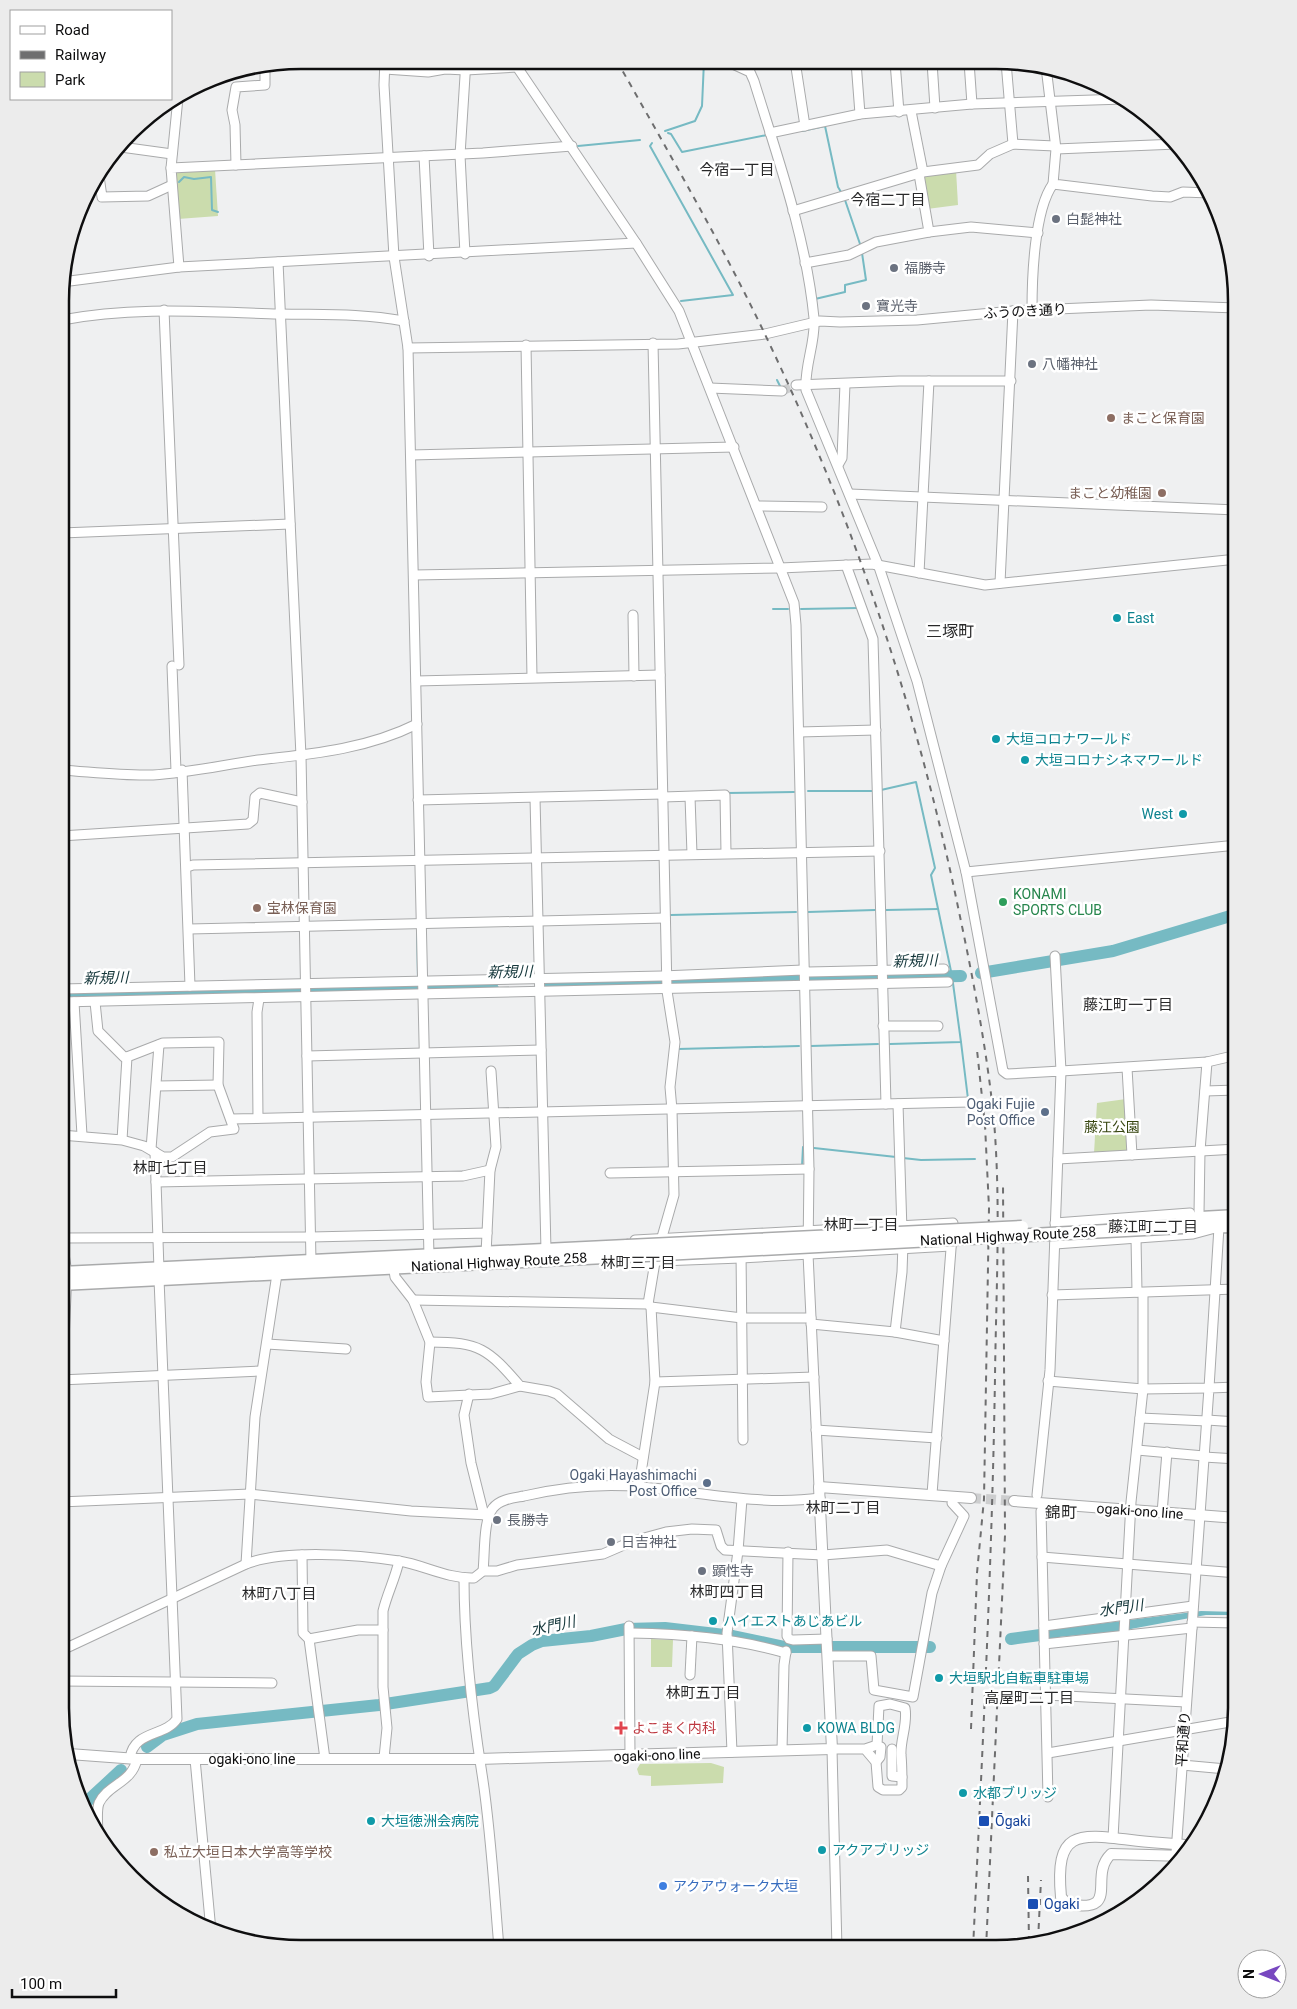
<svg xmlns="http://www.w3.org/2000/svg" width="1297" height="2009" font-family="Roboto,'Noto Sans JP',sans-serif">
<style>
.green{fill:#cbdcad}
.water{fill:#76bac3}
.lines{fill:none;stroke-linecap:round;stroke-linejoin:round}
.stream{stroke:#76bac3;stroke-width:2}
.river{stroke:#76bac3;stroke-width:12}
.minor-tunnel{stroke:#cdcecf;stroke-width:9;stroke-dasharray:9 4.5;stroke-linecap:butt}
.major-tunnel{stroke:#cdcecf;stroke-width:10;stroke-dasharray:10 5;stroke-linecap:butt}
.minor-casing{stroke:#a9aaab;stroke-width:11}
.major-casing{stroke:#a9aaab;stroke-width:12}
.highway-casing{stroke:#a9aaab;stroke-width:15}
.minor{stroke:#fff;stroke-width:9}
.major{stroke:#fff;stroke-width:10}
.highway{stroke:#fff;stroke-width:12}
.rail{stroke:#6e6e6f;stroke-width:2;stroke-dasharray:6 6;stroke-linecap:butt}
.highway-bridge-casing{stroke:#a9aaab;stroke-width:15;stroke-linecap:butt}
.highway-bridge{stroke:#fff;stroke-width:12}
.worship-dot{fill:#6b7280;stroke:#fff;stroke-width:2}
.education-dot{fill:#8d6e63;stroke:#fff;stroke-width:2}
.culture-dot{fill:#0f9aa8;stroke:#fff;stroke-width:2}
.leisure-dot{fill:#2e9e5b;stroke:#fff;stroke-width:2}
.service-dot{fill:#5c6f8a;stroke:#fff;stroke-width:2}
.health-dot{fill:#e0444e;stroke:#fff;stroke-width:2}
.transit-dot{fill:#1a4fb4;stroke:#fff;stroke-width:2}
.shop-dot{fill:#3f7fe0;stroke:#fff;stroke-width:2}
.labels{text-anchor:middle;stroke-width:5;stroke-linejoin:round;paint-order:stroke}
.worship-label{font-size:14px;fill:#5b616d;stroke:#fff;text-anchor:start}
.street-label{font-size:14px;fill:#0e0e0f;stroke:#fff}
.education-label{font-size:14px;fill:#785e54;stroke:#fff;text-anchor:start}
.culture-label{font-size:14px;fill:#0d838f;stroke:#fff;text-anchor:start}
.leisure-label{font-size:14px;fill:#27864d;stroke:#fff;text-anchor:start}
.service-label{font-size:14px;fill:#4e5e75;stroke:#fff;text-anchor:end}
.park-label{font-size:14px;fill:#374610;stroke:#fff}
.health-label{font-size:14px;fill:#be3a42;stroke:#fff;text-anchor:start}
.transit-label{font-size:14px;fill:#164399;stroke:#fff;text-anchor:start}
.shop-label{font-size:14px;fill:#366cbe;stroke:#fff;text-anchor:start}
.neighbourhood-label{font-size:15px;fill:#29292a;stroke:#fff}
.water-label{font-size:15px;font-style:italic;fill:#16383c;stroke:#fff}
.quarter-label{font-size:16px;fill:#29292a;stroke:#fff}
.rim{fill:none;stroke:#0e0e0f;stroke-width:2.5}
</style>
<rect width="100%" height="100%" fill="#eff0f1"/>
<!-- green -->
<g class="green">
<polygon points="215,169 218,216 178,219 173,174 176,170"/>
<polygon points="956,170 958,205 927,209 922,176"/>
<polygon points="1126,1099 1129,1151 1094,1153 1097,1103"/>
<polygon points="651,1639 673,1640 672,1667 651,1667"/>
<polygon points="711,1763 724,1767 723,1783 651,1786 651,1776 639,1775 637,1769 640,1764"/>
</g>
<!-- water -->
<polygon class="water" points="1201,1611 1237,1612 1237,1615 1206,1615 1120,1631 1049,1638 1049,1630"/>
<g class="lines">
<!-- stream -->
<g class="stream">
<polyline points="665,131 695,121 702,106 704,61"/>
<polyline points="802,131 825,126 838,187 841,192"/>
<polyline points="668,133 671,134 682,152 767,135"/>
<polyline points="652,143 650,146 733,295 681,301"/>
<polyline points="578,146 640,140"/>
<polyline points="179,182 184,177 194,179 211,177 212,210 218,212"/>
<polyline points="845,200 860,244"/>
<polyline points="815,299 845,292 845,285 866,280 862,253"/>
<polyline points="777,380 781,388"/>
<polyline points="773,609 788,609"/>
<polyline points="801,609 858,608"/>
<polyline points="881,790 916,782 935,868 931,875 952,976 961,1042 890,1044"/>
<polyline points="808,791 873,791"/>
<polyline points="727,793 794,792"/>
<polyline points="886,910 938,909"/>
<polyline points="808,912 875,910"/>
<polyline points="671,915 796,912"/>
<polyline points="417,926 418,979"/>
<polyline points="961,1042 968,1099"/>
<polyline points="811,1046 878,1044"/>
<polyline points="678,1049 799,1046"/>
<polyline points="814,1148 896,1157"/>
<polyline points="903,1158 921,1160 975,1159"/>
<polyline points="802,1166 803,1147"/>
</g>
<!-- river -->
<g class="river">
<polyline points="981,973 1113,951 1237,914"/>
<polyline points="541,988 567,985 961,976"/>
<polyline points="61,996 466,987 493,989"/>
<polyline points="1011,1639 1055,1633"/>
<polyline points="147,1747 163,1735 197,1724 379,1705 490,1688 494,1686 518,1654 532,1645 542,1641 591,1636 626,1629 665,1628 733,1636 785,1647 930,1647"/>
<polyline points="82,1806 121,1770"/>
</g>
<!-- minor-tunnel -->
<polyline class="minor-tunnel" points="782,391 796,385"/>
<!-- major-tunnel -->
<polyline class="major-tunnel" points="971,1498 1014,1501"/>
<defs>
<g id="minor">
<polyline points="385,60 384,85 394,257 408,348 429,1257"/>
<polyline points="513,61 636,243 679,311 794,603 796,625 809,1169 808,1254 819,1487"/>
<path d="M726,61L750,72L754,81C778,159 806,237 814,318C816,342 804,366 806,390L879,567L917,681L966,872L1003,1071L1007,1074L1061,1071L1050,1370L1037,1495"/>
<polyline points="795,61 805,126"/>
<polyline points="856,62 860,114"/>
<polyline points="895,62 899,112"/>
<polyline points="932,62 935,108"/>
<polyline points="969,62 972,104"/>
<polyline points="1006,62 1013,144"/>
<polyline points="1046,67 1056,149 1053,184 1152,196 1170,197 1183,192 1210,193"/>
<polyline points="385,69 428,72 445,69 466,70 517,67"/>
<polyline points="911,111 923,172"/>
<polyline points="770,133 860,114 972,104 1124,99"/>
<polyline points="121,147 172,154"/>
<polyline points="1056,149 1177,144"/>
<polyline points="424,156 429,256"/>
<polyline points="236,165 235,125 232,110 236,87 265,85 265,67"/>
<polyline points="171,168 178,98"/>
<polyline points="99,176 102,197 148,196 172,185"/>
<polyline points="793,211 923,172 978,165 990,154 1013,144 1055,146"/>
<polyline points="929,232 971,227 1038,233"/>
<polyline points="465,254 460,155 466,60"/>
<polyline points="278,262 301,756 311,1262"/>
<polyline points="805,263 849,255 876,242 929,232 919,174"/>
<polyline points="179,267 171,168 483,153 572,146"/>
<polyline points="62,282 179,267 636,243"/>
<polyline points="164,310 179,665"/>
<path d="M1032,310C1032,279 1034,210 1053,184"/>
<path d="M62,320C134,306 206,312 279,314C324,315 359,313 404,321"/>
<polyline points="653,343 667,991 675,1042 670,1087 672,1110 674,1195 662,1237"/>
<polyline points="526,345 532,677"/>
<polyline points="408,348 678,344 765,334 820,321 840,322 917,320 1013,311 1151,305 1237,308"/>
<polyline points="796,385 899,381 1011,381"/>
<polyline points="710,388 782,391"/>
<polyline points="411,455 734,447"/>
<polyline points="838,465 842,458 845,384"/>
<polyline points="850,494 1237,510"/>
<polyline points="756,506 822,507"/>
<polyline points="62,533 290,524"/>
<polyline points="846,565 873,639 886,1104"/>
<polyline points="919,573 929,381"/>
<polyline points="414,575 780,568 872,564 985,585 1237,559"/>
<polyline points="1000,583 1013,311"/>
<polyline points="633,615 634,676"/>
<polyline points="172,666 176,771"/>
<polyline points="416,681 660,675"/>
<polyline points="799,732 876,730"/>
<path d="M61,770C92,772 122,776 153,775C188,773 223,765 258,760C313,754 367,749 417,724"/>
<polyline points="182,770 190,986"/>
<polyline points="663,797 725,795 726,853"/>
<polyline points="690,797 692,854"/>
<polyline points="535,798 546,1250"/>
<polyline points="418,800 663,794"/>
<polyline points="61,836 248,824 253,820 255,797 260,793 302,802"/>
<polyline points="187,867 193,865 880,851"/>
<polyline points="966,872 1237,845"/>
<polyline points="189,929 665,918"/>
<polyline points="1055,956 1061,1071 1207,1062 1237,1055"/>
<polyline points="61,989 662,976 803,970 808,972 944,969"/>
<polyline points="61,1002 948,982"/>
<polyline points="74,1002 82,1135"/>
<polyline points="95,1002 98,1031 124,1057 127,1057"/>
<polyline points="883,1026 938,1026"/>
<polyline points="307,1056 541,1050"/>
<polyline points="1127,1068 1132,1155"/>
<polyline points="157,1086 218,1085"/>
<polyline points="1205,1091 1237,1090"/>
<polyline points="898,1104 902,1231"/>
<polyline points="258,1118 257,1012 259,999"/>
<polyline points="231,1119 970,1102"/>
<polyline points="61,1135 122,1140 144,1146 163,1157 172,1157 210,1132 234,1129 218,1085 219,1042 163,1043 127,1057 122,1140"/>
<polyline points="151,1149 159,1045"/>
<polyline points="155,1152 159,1270"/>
<polyline points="1058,1159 1237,1149"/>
<polyline points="610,1173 809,1169"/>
<polyline points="156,1182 463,1176 490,1170"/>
<polyline points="1199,1213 1200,1151 1207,1062"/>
<polyline points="1055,1223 1190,1213"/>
<polyline points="487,1233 490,1170 496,1147 491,1071"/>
<polyline points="61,1238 311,1237 487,1233 486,1254"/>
<polyline points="1136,1238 1137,1292"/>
<polyline points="635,1240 953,1223 932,1494"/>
<polyline points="741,1252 743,1440"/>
<polyline points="606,1263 741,1258 951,1246"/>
<polyline points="393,1264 395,1277 413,1300 430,1342 426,1382 428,1397 491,1394 520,1386"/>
<polyline points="1052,1295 1237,1289"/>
<polyline points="413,1300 648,1304 651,1307 742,1318 811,1318"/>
<polyline points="648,1304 655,1262"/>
<polyline points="811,1324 895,1332 944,1341"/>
<polyline points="895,1332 902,1272 903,1244"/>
<path d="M430,1342C480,1342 488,1349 520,1386L549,1391L557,1394L609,1439L643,1457"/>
<polyline points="267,1344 346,1349"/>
<polyline points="60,1380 261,1371"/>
<polyline points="1048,1381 1143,1389 1209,1388 1219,1227 1193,1234 1055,1244"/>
<polyline points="655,1382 814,1377"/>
<polyline points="469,1394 464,1415 471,1463 484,1515"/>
<polyline points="1140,1418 1207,1421"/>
<polyline points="1207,1420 1237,1422"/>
<polyline points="60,1429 67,1273 61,1235"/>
<polyline points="816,1430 937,1438"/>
<polyline points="1137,1450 1204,1456"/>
<polyline points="1204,1457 1237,1459"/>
<polyline points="639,1486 655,1382 651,1307"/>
<polyline points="60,1502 250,1494 411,1511 488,1515"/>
<polyline points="1041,1511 1048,1797"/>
<polyline points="1162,1513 1167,1452"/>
<polyline points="788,1552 787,1636 789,1639 793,1640 827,1639"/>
<polyline points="302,1555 303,1633 309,1639 325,1759"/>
<polyline points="1042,1557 1237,1573"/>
<polyline points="246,1564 255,1417 277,1274"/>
<path d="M483,1571C485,1554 483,1520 493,1508C500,1499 514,1498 524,1496C563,1487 602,1483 642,1487C702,1492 760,1506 820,1498"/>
<path d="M464,1578C464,1644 472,1710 482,1774C491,1831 494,1890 499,1948"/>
<polyline points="1192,1622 1236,1623"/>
<polyline points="629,1626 630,1756"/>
<polyline points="1044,1626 1193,1606"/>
<path d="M630,1633C683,1634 734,1638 786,1653"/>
<polyline points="309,1639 358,1630 383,1630"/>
<polyline points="1044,1644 1192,1628"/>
<path d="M60,1651L246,1564C284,1549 359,1555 399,1561C424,1565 448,1579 474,1578L483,1571H497L517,1565L603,1554L633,1541L666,1532L692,1529L716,1530L721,1546L725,1550L823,1555L887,1550L941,1566"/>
<polyline points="828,1656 871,1656 874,1690 913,1697 932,1593 941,1566 964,1516 952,1503"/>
<polyline points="690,1675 692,1636"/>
<polyline points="60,1681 272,1683"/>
<polyline points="1046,1695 1186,1702"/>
<polyline points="892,1749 892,1776 902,1777"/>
<polyline points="782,1750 784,1665 786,1651"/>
<polyline points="732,1752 727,1633 738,1551 742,1499"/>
<polyline points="1048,1753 1236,1721"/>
<path d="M130,1758C134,1730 165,1737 177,1719L159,1279"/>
<path d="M384,1758L387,1728L383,1687V1611C387,1594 395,1579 399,1561"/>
<polyline points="195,1759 211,1931"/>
<polyline points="876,1762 880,1757 881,1747"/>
<polyline points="1182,1765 1226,1769"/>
<path d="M98,1835C98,1826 96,1811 99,1803C108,1784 132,1783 137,1759"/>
<polyline points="1113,1838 1131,1502 1143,1389 1143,1293"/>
<polyline points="1175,1867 1209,1388 1237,1387"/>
<polyline points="1125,1909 1130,1907"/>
<path d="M837,1949L832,1749H865L877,1745L879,1706L890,1704L905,1708C908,1724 900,1740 901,1755C902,1766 902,1776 902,1787L899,1790H883L878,1787L876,1762L865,1749"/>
</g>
<g id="major">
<polyline points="1014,1501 1237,1518"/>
<polyline points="69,1754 137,1759 479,1759 832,1749 819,1487 971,1498"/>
<path d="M1186,1856L1111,1854C1087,1877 1123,1914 1067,1904L1061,1897C1055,1831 1076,1833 1131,1840C1152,1843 1172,1843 1193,1846"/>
</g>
<g id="highway">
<polyline points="1182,1219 1237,1216"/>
<polyline points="1184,1227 1237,1226"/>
<polyline points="61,1273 627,1246"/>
<polyline points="61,1284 626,1256"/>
</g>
</defs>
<!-- minor casing -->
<use href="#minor" class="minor-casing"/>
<!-- major casing -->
<use href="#major" class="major-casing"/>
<!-- highway casing -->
<use href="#highway" class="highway-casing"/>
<!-- minor -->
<use href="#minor" class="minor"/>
<!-- major -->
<use href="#major" class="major"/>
<!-- highway -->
<use href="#highway" class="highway"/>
<!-- rail -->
<g class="rail">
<path d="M617,61C670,155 725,249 771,347C856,526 918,714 958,907C973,978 987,1050 994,1121C1001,1206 996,1292 995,1377C992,1568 982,1759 973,1949"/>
<polyline points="971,1729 977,1573 984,1499 989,1208 985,1125 977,1050"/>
<polyline points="1028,1876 1029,1943"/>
<polyline points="1038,1941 1041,1880"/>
<polyline points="986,1949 1005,1535 1003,1182"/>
</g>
<defs>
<g id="highway-bridge">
<polyline points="627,1246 1022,1227"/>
<polyline points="626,1256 1183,1227"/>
</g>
</defs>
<!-- highway-bridge casing -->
<use href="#highway-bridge" class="highway-bridge-casing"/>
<!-- highway-bridge -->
<use href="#highway-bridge" class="highway-bridge"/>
</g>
<!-- markers -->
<g class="worship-dot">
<circle cx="1056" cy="219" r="5"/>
<circle cx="894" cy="268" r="5"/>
<circle cx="866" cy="306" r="5"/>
<circle cx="1032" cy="364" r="5"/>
<circle cx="497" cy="1520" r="5"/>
<circle cx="611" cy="1542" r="5"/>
<circle cx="702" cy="1571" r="5"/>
</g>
<g class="education-dot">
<circle cx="1111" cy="418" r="5"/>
<circle cx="1162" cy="493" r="5"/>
<circle cx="257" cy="908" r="5"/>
<circle cx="154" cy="1852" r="5"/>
</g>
<g class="culture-dot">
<circle cx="1117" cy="618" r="5"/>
<circle cx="996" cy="739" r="5"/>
<circle cx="1025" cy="760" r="5"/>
<circle cx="1183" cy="814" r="5"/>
<circle cx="713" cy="1621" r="5"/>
<circle cx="939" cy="1678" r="5"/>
<circle cx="807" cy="1728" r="5"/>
<circle cx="963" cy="1793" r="5"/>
<circle cx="371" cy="1821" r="5"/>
<circle cx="822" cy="1850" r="5"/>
</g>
<circle class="leisure-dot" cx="1003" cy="902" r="5"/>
<g class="service-dot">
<circle cx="1045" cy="1112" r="5"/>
<circle cx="707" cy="1483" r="5"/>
</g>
<path class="health-dot" d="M618.5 1720.5h5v5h5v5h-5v5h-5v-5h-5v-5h5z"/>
<g class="transit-dot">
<rect x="978" y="1815" width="12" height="12" rx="2.5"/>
<rect x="1027" y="1898" width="12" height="12" rx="2.5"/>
</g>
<circle class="shop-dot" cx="663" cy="1886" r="5"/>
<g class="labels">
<!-- worship labels -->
<g class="worship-label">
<text x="1066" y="224">白髭神社</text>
<text x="904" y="273">福勝寺</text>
<text x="876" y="311">寶光寺</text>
<text x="1042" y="369">八幡神社</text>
<text x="507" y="1525">長勝寺</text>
<text x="621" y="1547">日吉神社</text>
<text x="712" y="1576">顕性寺</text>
</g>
<!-- street labels -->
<g class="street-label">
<text transform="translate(1025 311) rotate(-3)" y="5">ふうのき通り</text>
<text transform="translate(1008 1236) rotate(-3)" y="5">National Highway Route 258</text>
<text transform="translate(499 1262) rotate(-3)" y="5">National Highway Route 258</text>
<text transform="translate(1140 1511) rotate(4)" y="5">ogaki-ono line</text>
<text transform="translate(1183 1739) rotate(-86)" y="5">平和通り</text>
<text transform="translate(657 1755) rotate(-2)" y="5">ogaki-ono line</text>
<text x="252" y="1764">ogaki-ono line</text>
</g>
<!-- education labels -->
<g class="education-label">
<text x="1121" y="423">まこと保育園</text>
<text x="1152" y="498" text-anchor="end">まこと幼稚園</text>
<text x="267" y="913">宝林保育園</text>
<text x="164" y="1857">私立大垣日本大学高等学校</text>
</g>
<!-- culture labels -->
<g class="culture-label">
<text x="1127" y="623">East</text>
<text x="1006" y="744">大垣コロナワールド</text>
<text x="1035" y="765">大垣コロナシネマワールド</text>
<text x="1173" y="819" text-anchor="end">West</text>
<text x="723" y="1626">ハイエストあじあビル</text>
<text x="949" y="1683">大垣駅北自転車駐車場</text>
<text x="817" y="1733">KOWA BLDG</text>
<text x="973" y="1798">水都ブリッジ</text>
<text x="381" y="1826">大垣徳洲会病院</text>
<text x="832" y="1855">アクアブリッジ</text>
</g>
<!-- leisure labels -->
<g class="leisure-label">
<text x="1013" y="899">KONAMI<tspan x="1013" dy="16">SPORTS CLUB</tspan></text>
</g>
<!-- service labels -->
<g class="service-label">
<text x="1035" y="1109">Ogaki Fujie<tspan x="1035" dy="16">Post Office</tspan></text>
<text x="697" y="1480">Ogaki Hayashimachi<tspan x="697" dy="16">Post Office</tspan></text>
</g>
<!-- park labels -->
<g class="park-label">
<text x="1112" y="1132">藤江公園</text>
</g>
<!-- health labels -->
<g class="health-label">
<text x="632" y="1733">よこまく内科</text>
</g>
<!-- transit labels -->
<g class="transit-label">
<text x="995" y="1826">Ōgaki</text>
<text x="1044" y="1909">Ogaki</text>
</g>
<!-- shop labels -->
<g class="shop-label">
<text x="673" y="1891">アクアウォーク大垣</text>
</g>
<!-- neighbourhood labels -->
<g class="neighbourhood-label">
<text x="737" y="175">今宿一丁目</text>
<text x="888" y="205">今宿二丁目</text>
<text x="1128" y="1010">藤江町一丁目</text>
<text x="170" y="1173">林町七丁目</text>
<text x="861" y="1230">林町一丁目</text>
<text x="1153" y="1232">藤江町二丁目</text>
<text x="638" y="1268">林町三丁目</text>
<text x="843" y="1513">林町二丁目</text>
<text x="727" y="1597">林町四丁目</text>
<text x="279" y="1599">林町八丁目</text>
<text x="703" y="1698">林町五丁目</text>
<text x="1029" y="1703">高屋町二丁目</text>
</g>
<!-- water labels -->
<g class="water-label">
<text transform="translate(915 961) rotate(-2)" y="5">新規川</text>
<text transform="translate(510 972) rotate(-1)" y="5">新規川</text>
<text transform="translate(106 978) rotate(-1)" y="5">新規川</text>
<text transform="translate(1121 1608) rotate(-8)" y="5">水門川</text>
<text transform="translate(553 1626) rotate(-12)" y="5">水門川</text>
</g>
<!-- quarter labels -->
<g class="quarter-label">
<text x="950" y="637">三塚町</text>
<text x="1061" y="1518">錦町</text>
</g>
</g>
<!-- crop -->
<path d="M0 0H1297V2009H0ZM301 69H996A232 232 0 0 1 1228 301V1708A232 232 0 0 1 996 1940H301A232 232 0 0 1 69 1708V301A232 232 0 0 1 301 69Z" fill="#ececec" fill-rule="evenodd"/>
<path class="rim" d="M301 69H996A232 232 0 0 1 1228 301V1708A232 232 0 0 1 996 1940H301A232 232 0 0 1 69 1708V301A232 232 0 0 1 301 69Z"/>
<!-- legend -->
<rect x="10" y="10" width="162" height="90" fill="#ffffff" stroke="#9f9f9f"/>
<rect x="20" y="26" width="25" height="8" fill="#ffffff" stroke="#9f9f9f"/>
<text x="55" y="35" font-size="15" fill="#0e0e0f">Road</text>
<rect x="20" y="51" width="25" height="8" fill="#6e6e6f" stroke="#9f9f9f"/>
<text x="55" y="60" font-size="15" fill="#0e0e0f">Railway</text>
<rect x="20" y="72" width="25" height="15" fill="#cbdcad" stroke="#9f9f9f"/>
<text x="55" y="85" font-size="15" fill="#0e0e0f">Park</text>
<!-- north arrow -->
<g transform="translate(1262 1974) rotate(270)"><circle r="24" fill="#ffffff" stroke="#9f9f9f"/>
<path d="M0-4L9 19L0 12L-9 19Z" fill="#7848c0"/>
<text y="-8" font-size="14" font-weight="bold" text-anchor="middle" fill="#0e0e0f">N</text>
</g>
<!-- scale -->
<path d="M12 1989v8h104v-8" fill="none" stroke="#0e0e0f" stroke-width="2.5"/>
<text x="20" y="1989" font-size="15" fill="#0e0e0f" stroke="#ffffff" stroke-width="4" paint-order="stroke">100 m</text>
</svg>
